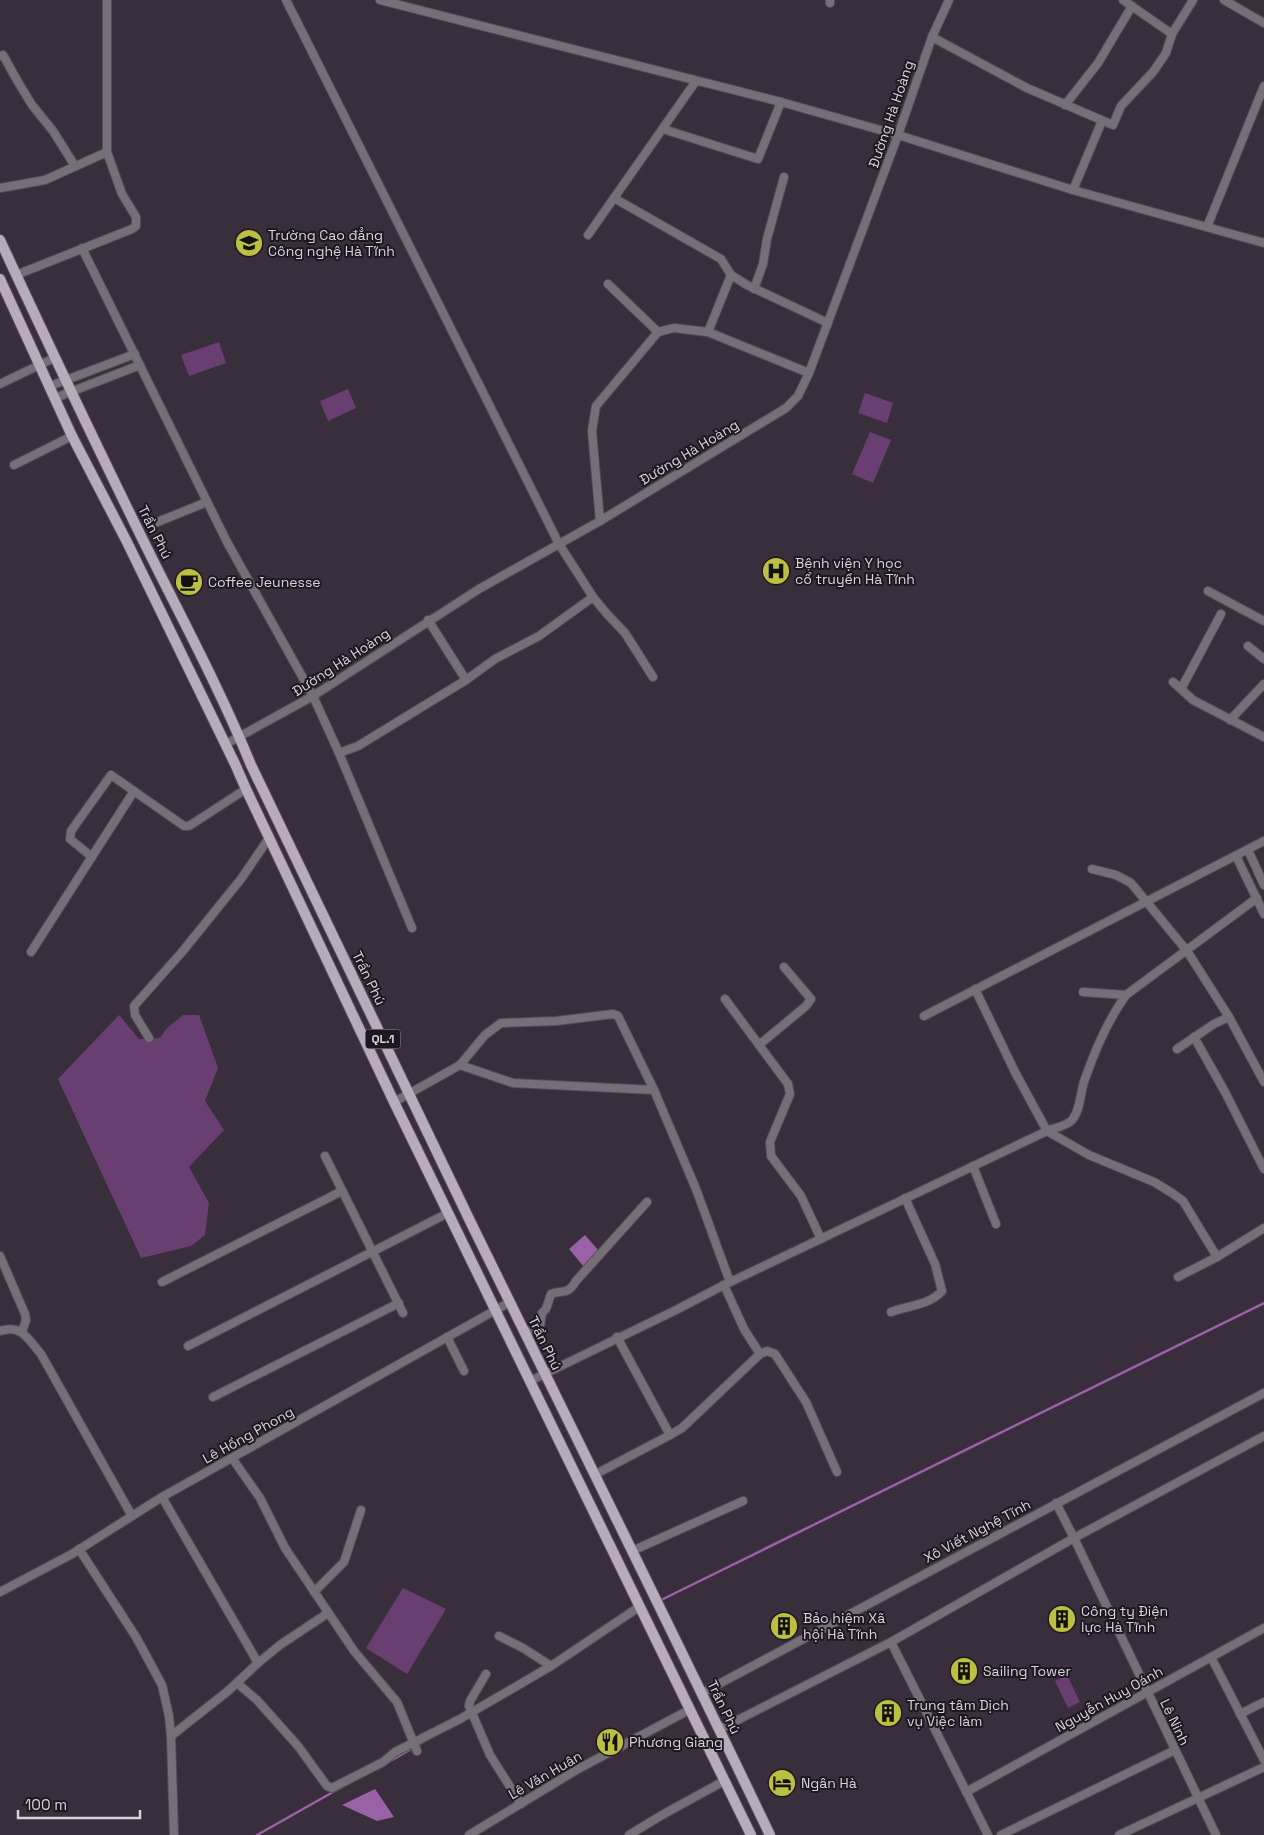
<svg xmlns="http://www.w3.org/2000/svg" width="1264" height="1835" font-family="'Space Grotesk',sans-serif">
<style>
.green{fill:#693f72}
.water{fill:#9a62a6}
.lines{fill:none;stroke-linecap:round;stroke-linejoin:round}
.stream{stroke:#9a62a6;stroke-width:2.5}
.minor-casing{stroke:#564c59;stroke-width:10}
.major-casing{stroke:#564c59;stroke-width:12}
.minor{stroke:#757077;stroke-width:8}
.major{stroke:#b8acba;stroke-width:10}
.labels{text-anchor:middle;stroke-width:4;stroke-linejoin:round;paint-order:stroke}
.shield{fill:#1d181f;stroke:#a29ba3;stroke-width:1}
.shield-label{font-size:12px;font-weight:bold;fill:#dbd3dc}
.street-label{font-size:14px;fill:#dbd3dc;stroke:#1d181f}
.poi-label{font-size:14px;fill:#dbd3dc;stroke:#1d181f;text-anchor:start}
</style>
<rect width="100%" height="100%" fill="#392e3c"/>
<!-- green -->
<g class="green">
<polygon points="219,342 226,363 189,376 181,355"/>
<polygon points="348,389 356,408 328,421 320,401"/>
<polygon points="865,393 893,403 887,423 858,413"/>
<polygon points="870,432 891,440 873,483 852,474"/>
<polygon points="119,1015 139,1039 160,1038 167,1028 183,1015 199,1015 218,1068 205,1101 224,1130 189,1167 209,1203 205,1235 191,1246 141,1258 58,1079"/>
<polygon points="403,1588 446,1609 407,1674 366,1648"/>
<polygon points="1067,1675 1080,1702 1068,1708 1055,1681"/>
</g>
<!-- water -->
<g class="water">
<polygon points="585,1235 599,1251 584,1267 569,1249"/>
<polygon points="375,1789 394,1817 377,1821 342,1805"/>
</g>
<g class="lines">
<!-- stream -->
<g class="stream">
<polyline points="659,1601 1264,1303"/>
<polyline points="387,1763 430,1738"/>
<polyline points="257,1835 349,1783"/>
</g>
<defs>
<g id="minor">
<polyline points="286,0 559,544 593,597 607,614 625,633 653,677"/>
<polyline points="380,0 781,102 898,135 1073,190 1264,243"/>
<polyline points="1123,0 1172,34 1193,0"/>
<polyline points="1224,0 1264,23"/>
<polyline points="830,3 830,0"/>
<polyline points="932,37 1027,88 1113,125 1121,106 1153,72 1166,53 1172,34"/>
<polyline points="0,56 3,55 18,82 32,105 53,131 75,166"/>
<polyline points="1065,105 1098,63 1132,6"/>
<polyline points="663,129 758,159 781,102"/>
<polyline points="0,188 45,180 107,152"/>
<polyline points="1073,190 1102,121"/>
<polyline points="614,198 721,259 731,275 747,285 828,323"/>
<polyline points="1207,227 1264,86"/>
<polyline points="588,235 696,81"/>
<polyline points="82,248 227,542 313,696 339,753 412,928"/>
<polyline points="16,275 132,229 136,226 136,217 122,194 107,152 107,0"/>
<polyline points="608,284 658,332"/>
<polyline points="754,289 763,264 767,239 784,177"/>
<polyline points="708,332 731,275"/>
<polyline points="0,384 54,358"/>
<polyline points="50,386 135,354"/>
<polyline points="55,398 140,365"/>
<polyline points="14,465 72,436"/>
<polyline points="600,521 592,431 596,406 658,332 674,328 708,332 809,373"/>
<polyline points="155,523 207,502"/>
<polyline points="1208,591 1264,621"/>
<polyline points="428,620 466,680"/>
<polyline points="1248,646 1264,659"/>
<polyline points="1173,682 1193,700 1264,737"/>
<polyline points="1181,689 1221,614"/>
<polyline points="1230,720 1264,684"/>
<polyline points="226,744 313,696 479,589 600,521 786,408 798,396 809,373 898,135 932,37 949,0"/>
<polyline points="339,753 358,746 466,680 495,659 539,636 593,597"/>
<polyline points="1248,850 1264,885"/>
<polyline points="1236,856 1264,914"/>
<polyline points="92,857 70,839 71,831 111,775 184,826 189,826 246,789"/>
<polyline points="1092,869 1116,875 1131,883 1187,951 1229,1017 1264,1082"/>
<polyline points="31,952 134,791"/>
<path d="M975,989L1016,1074L1047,1131C1054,1128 1067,1126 1072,1120C1081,1110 1080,1091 1085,1079C1095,1050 1108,1020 1126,995L1257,898"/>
<polyline points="1083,992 1126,995"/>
<polyline points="725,999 788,1084 790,1094 770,1142 771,1156 801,1196 821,1239"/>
<polyline points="924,1016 1264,841"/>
<polyline points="1194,1037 1225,1092 1264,1169"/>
<polyline points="149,1038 135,1015 134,1006 182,952 241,879 269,838"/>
<polyline points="759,1045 806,1006 811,999 784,967"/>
<polyline points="1177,1049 1214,1024 1229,1017"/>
<polyline points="460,1065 485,1035 501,1023 556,1021 613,1014 618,1016 654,1090"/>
<polyline points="394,1102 460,1065 513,1083 654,1090 696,1189 730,1282"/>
<polyline points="325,1156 403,1313"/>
<polyline points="973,1166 996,1224"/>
<polyline points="0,1256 25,1314 26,1320 22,1332"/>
<polyline points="1178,1277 1217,1257 1264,1228"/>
<polyline points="162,1282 342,1191"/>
<polyline points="724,1285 744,1329 760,1354"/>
<path d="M891,1312C907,1306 930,1305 942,1291L935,1264L905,1198"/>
<path d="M0,1331C22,1324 27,1338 41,1354L132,1516"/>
<path d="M525,1332C544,1329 539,1328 542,1313L546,1309L551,1294C564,1289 567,1296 576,1281L647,1202"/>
<polyline points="447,1337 464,1371"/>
<polyline points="188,1346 448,1213"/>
<polyline points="530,1381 676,1310 724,1285 1047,1131 1089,1155 1154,1182 1172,1193 1183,1201 1217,1257"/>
<polyline points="213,1397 399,1303"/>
<polyline points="670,1435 682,1428 760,1354 767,1351 775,1354 806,1402 837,1472"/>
<polyline points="232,1458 260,1498 285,1548 354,1651 397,1702 417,1751"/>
<polyline points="594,1475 670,1435 617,1337"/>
<polyline points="162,1497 258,1663"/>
<polyline points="1056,1503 1074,1538 1216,1835"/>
<polyline points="79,1549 136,1637 162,1685 169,1716 171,1736 174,1835"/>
<polyline points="632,1551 743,1501"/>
<polyline points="0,1592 72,1554 162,1497 510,1302"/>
<polyline points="314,1592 344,1562 361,1510"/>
<polyline points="499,1636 523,1648 551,1666"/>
<polyline points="891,1642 988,1835"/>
<polyline points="1211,1657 1264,1760"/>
<polyline points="486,1674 470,1701 469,1706 490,1755 521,1804"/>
<polyline points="237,1683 257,1700 298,1746 327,1786 332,1788 383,1762 395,1752 460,1719 510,1690 551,1666 639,1607"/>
<polyline points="702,1693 1264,1393"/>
<polyline points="1240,1714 1264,1702"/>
<polyline points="720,1729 891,1642 1074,1538 1264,1436"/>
<polyline points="171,1736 228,1691 258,1663 280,1645 328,1613"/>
<polyline points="966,1792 1264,1628"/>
<polyline points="469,1835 578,1769 689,1710"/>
<polyline points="629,1835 662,1815 724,1781"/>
<polyline points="1001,1835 1175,1750"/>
<polyline points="1119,1835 1264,1767"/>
</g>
<g id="major">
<path d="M0,240C45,337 91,434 138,530C176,608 218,684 251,765C325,917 397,1070 471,1223C571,1427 672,1630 770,1835"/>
<polyline points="0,279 72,436 127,542 235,764 246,789 394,1102 751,1835"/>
</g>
</defs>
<!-- minor casing -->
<use href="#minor" class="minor-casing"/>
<!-- major casing -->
<use href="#major" class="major-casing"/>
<!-- minor -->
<use href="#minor" class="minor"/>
<!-- major -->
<use href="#major" class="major"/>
</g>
<!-- icons -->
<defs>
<symbol id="university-disc" viewBox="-11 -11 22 22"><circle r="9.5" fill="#bdbf43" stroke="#1d181f"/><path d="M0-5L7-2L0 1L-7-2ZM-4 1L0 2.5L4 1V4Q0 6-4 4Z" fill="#111"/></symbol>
<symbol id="hospital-disc" viewBox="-11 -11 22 22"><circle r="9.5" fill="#bdbf43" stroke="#1d181f"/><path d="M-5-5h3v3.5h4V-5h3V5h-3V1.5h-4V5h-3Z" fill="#111"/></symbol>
<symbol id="cafe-disc" viewBox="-11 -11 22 22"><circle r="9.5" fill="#bdbf43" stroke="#1d181f"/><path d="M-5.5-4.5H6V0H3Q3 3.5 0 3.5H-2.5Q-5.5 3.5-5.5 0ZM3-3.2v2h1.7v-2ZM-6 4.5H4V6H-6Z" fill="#111"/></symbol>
<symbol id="building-disc" viewBox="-11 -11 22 22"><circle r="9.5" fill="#bdbf43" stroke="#1d181f"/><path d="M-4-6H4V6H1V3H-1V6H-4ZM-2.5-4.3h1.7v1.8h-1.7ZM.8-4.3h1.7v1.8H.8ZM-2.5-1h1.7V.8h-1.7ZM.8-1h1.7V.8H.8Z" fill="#111"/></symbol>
<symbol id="restaurant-disc" viewBox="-11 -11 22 22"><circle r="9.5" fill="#bdbf43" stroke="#1d181f"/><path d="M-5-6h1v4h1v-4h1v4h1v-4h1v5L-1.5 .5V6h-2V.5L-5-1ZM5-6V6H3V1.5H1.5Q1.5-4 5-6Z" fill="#111"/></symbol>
<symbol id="hotel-disc" viewBox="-11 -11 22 22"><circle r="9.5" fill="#bdbf43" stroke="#1d181f"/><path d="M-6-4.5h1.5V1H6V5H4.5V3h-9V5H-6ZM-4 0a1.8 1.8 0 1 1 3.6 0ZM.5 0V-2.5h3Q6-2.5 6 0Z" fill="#111"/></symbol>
</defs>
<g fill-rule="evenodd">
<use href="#university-disc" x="233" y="227" width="32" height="32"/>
<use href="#hospital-disc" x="760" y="555" width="32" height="32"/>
<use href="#cafe-disc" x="173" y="566" width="32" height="32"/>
<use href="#building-disc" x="1046" y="1603" width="32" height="32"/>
<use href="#building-disc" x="768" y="1610" width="32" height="32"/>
<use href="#building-disc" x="948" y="1655" width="32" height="32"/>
<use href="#building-disc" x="872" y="1697" width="32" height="32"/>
<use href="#restaurant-disc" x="594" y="1726" width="32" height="32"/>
<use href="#hotel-disc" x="766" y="1767" width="32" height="32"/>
</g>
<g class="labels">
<!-- shield labels -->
<rect class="shield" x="365.5" y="1029.5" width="35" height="19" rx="4"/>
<g class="shield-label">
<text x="383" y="1043">QL.1</text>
</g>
<!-- street labels -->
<g class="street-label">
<text transform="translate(891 114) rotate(-71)" y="5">Đường Hà Hoàng</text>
<text transform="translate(689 452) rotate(-31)" y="5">Đường Hà Hoàng</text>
<text transform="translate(155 532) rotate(63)" y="5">Trần Phú</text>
<text transform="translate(341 662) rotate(-33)" y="5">Đường Hà Hoàng</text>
<text transform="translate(369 978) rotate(64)" y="5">Trần Phú</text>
<text transform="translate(545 1343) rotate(64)" y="5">Trần Phú</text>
<text transform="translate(248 1435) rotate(-29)" y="5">Lê Hồng Phong</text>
<text transform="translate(977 1531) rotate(-28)" y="5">Xô Viết Nghệ Tĩnh</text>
<text transform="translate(1109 1699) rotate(-29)" y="5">Nguyễn Huy Oánh</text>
<text transform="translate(724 1707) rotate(64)" y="5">Trần Phú</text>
<text transform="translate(1175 1722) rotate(64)" y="5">Lê Ninh</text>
<text transform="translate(545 1775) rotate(-30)" y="5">Lê Văn Huân</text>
</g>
<!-- poi labels -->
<g class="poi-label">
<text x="268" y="240">Trường Cao đẳng<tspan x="268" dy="16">Công nghệ Hà Tĩnh</tspan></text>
<text x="795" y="568">Bệnh viện Y học<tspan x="795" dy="16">cổ truyền Hà Tĩnh</tspan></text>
<text x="208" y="587">Coffee Jeunesse</text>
<text x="1081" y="1616">Công ty Điện<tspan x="1081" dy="16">lực Hà Tĩnh</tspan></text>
<text x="803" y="1623">Bảo hiệm Xã<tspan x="803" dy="16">hội Hà Tĩnh</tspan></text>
<text x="983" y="1676">Sailing Tower</text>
<text x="907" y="1710">Trung tâm Dịch<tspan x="907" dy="16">vụ Việc làm</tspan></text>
<text x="629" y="1747">Phương Giang</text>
<text x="801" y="1788">Ngân Hà</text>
</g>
</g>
<!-- scale -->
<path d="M18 1810v8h122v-8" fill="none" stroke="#dbd3dc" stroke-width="2.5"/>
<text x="25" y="1810" font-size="15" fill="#dbd3dc" stroke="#1d181f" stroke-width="4" paint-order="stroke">100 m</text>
</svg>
